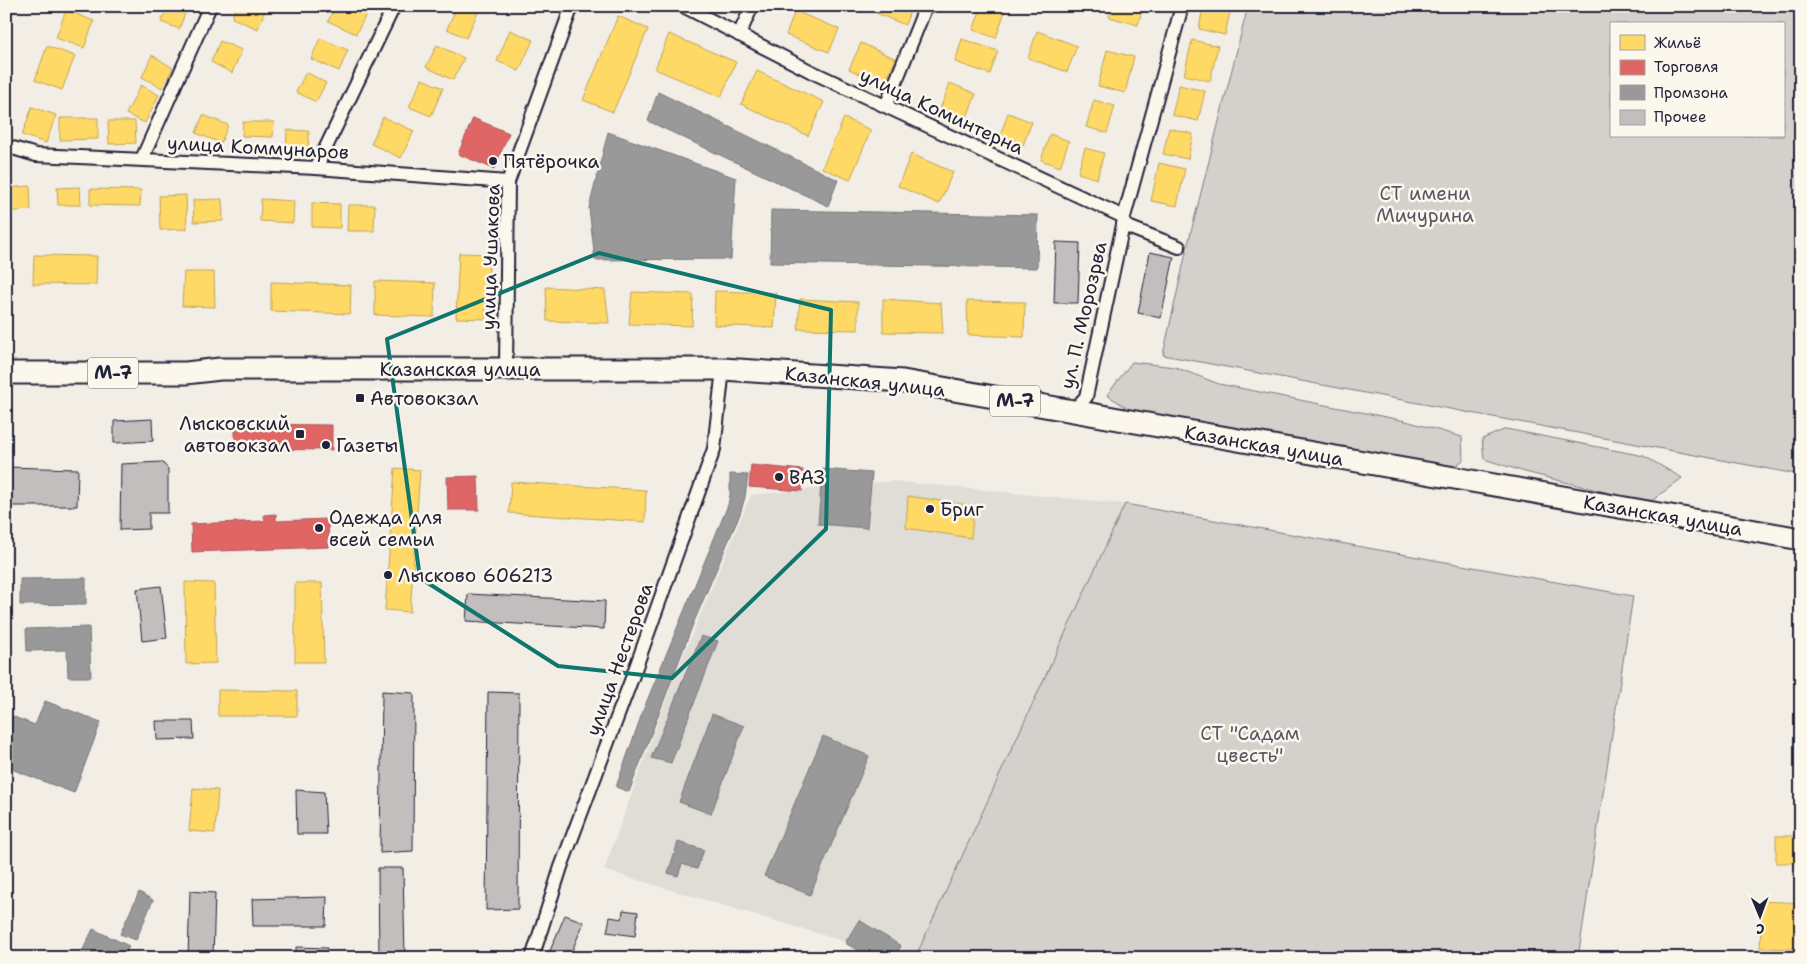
<svg xmlns="http://www.w3.org/2000/svg" width="1807" height="964" font-family="'Shantell Sans',sans-serif">
<style>
.built{fill:#e0dcd6}
.green{fill:#d4d1cc;stroke:#7b7a84;fill-rule:evenodd}
.homes{fill:#ffd966;stroke:#bda259}
.shops{fill:#e06666;stroke:#a75259}
.industry{fill:#999;stroke:#75757d}
.building{fill:#c2bebe;stroke:#22223b}
.lines{fill:none;stroke-linecap:round;stroke-linejoin:round}
.minor-casing{stroke:#22223b;stroke-width:16}
.trunk-casing{stroke:#22223b;stroke-width:25}
.minor{stroke:#fbf7ec;stroke-width:12}
.trunk{stroke:#fbf7ec;stroke-width:21}
.marked{fill:none;stroke:#0f766e;stroke-width:4;stroke-linejoin:round}
.poi-dot{fill:#22223b;stroke:#fbf7ec;stroke-width:2}
.labels{text-anchor:middle;stroke-width:5;stroke-linejoin:round;paint-order:stroke}
.shield{fill:#fbf7ec;stroke:#636270;stroke-width:1}
.shield-label{font-size:18px;font-weight:bold;fill:#22223b}
.street-label{font-size:19px;fill:#22223b;stroke:#fbf7ec}
.poi-label{font-size:19px;fill:#22223b;stroke:#fbf7ec;text-anchor:start}
.park-label{font-size:19px;fill:#575766;stroke:#fbf7ec}
</style>
<rect width="100%" height="100%" fill="#f2eee5"/>
<filter id="ink" filterUnits="userSpaceOnUse"><feTurbulence type="fractalNoise" baseFrequency=".02" numOctaves="2"/><feDisplacementMap in="SourceGraphic" scale="10" xChannelSelector="R" yChannelSelector="G"/><feConvolveMatrix kernelMatrix="1 2 1 2 8 2 1 2 1" color-interpolation-filters="sRGB"/></filter>
<g filter="url(#ink)">
<!-- built -->
<polygon class="built" points="892,481 1125,504 915,958 900,958 604,870 675,675 751,495"/>
<!-- green -->
<g class="green">
<path d="M1248,6H1801V475L1163,355L1187,248ZM1611,24H1783V136H1611Z"/>
<polygon points="1132,362 1175,367 1219,384 1406,421 1462,437 1463,460 1453,468 1140,416 1107,395"/>
<polygon points="1506,429 1644,456 1682,478 1649,503 1525,472 1484,459 1482,439"/>
<polygon points="1125,504 1633,596 1578,958 915,958"/>
</g>
<!-- homes -->
<g class="homes">
<polygon points="168,6 188,6 179,29 161,22"/>
<polygon points="236,6 257,6 265,10 258,29 232,18"/>
<polygon points="336,6 354,6 367,13 356,34 328,21"/>
<polygon points="457,6 472,6 479,10 466,38 447,29"/>
<polygon points="718,6 740,6 737,14"/>
<polygon points="859,6 912,6 905,25"/>
<polygon points="982,6 1000,6 1006,8 996,38 973,30"/>
<polygon points="1075,6 1093,6 1091,13"/>
<polygon points="1112,6 1143,6 1138,25 1109,17"/>
<polygon points="1203,6 1231,7 1225,35 1199,29"/>
<polygon points="66,10 94,21 84,48 56,38"/>
<polygon points="795,11 839,29 829,52 786,35"/>
<polygon points="618,16 648,29 613,112 583,100"/>
<polygon points="510,30 533,40 519,71 497,61"/>
<polygon points="1037,31 1077,46 1067,72 1028,58"/>
<polygon points="669,34 736,62 721,97 655,69"/>
<polygon points="320,38 348,50 339,71 311,59"/>
<polygon points="962,39 998,51 990,74 955,62"/>
<polygon points="1192,40 1218,46 1210,81 1184,75"/>
<polygon points="220,41 242,50 232,73 211,62"/>
<polygon points="861,43 896,59 884,85 849,69"/>
<polygon points="437,45 464,58 453,80 426,67"/>
<polygon points="47,46 75,56 62,90 35,80"/>
<polygon points="1107,50 1134,57 1125,93 1098,86"/>
<polygon points="152,55 173,68 162,88 142,77"/>
<polygon points="757,71 824,102 808,136 741,104"/>
<polygon points="306,72 326,83 316,102 296,92"/>
<polygon points="422,79 443,88 431,116 409,107"/>
<polygon points="950,83 976,94 965,122 939,112"/>
<polygon points="141,85 159,95 145,123 126,114"/>
<polygon points="1179,85 1205,91 1198,121 1172,115"/>
<polygon points="1094,100 1115,106 1107,133 1086,127"/>
<polygon points="32,107 56,115 46,143 22,135"/>
<polygon points="1008,113 1032,122 1023,145 1000,136"/>
<polygon points="203,115 228,125 221,143 196,133"/>
<polygon points="383,117 414,131 401,158 371,144"/>
<polygon points="60,118 98,118 98,139 60,140"/>
<polygon points="844,118 871,130 850,180 822,168"/>
<polygon points="108,121 135,121 136,143 109,144"/>
<polygon points="243,122 274,122 273,137 242,136"/>
<polygon points="1169,128 1193,134 1188,159 1163,154"/>
<polygon points="287,130 309,131 308,151 286,150"/>
<polygon points="1050,134 1069,141 1060,167 1041,160"/>
<polygon points="1085,148 1104,153 1097,179 1078,173"/>
<polygon points="911,154 953,172 939,204 898,186"/>
<polygon points="1159,163 1185,169 1177,206 1151,201"/>
<polygon points="30,186 31,210 6,212 6,188"/>
<polygon points="80,187 81,205 58,205 57,188"/>
<polygon points="90,189 141,190 140,206 90,205"/>
<polygon points="186,195 187,229 160,230 159,196"/>
<polygon points="222,199 223,221 194,222 193,200"/>
<polygon points="261,199 294,201 293,223 260,221"/>
<polygon points="312,203 340,204 340,228 312,227"/>
<polygon points="348,205 375,205 374,231 347,231"/>
<polygon points="459,253 490,254 485,319 456,318"/>
<polygon points="34,255 97,256 96,285 33,284"/>
<polygon points="184,272 214,272 215,307 182,306"/>
<polygon points="375,281 435,283 434,317 375,315"/>
<polygon points="271,282 351,285 350,314 271,311"/>
<polygon points="546,287 605,290 609,323 547,321"/>
<polygon points="715,291 776,293 774,328 714,325"/>
<polygon points="632,292 693,294 692,326 629,324"/>
<polygon points="800,299 858,302 858,330 798,329"/>
<polygon points="883,299 941,303 943,333 883,332"/>
<polygon points="967,301 1025,302 1024,337 968,335"/>
<polygon points="395,468 420,470 410,612 385,610"/>
<polygon points="511,482 646,490 645,522 509,513"/>
<polygon points="908,496 974,506 971,538 906,528"/>
<polygon points="185,582 214,583 216,663 186,664"/>
<polygon points="295,583 322,583 324,662 295,662"/>
<polygon points="218,690 297,691 297,716 218,716"/>
<polygon points="193,788 218,790 215,833 189,831"/>
<rect x="1776" y="836" width="25" height="27"/>
<polygon points="1762,901 1801,903 1801,949 1760,948"/>
</g>
<!-- shops -->
<g class="shops">
<polygon points="473,118 509,133 494,169 458,154"/>
<polygon points="235,424 332,425 332,450 235,449"/>
<polygon points="751,465 803,470 802,491 749,487"/>
<polygon points="478,476 479,510 448,510 447,477"/>
<polygon points="276,514 276,521 328,519 329,547 192,552 191,524 265,521 264,515"/>
</g>
<!-- industry -->
<g class="industry">
<polygon points="658,92 838,180 828,206 648,121"/>
<polygon points="608,132 736,178 731,259 595,260 589,208"/>
<polygon points="771,210 1038,215 1037,268 770,263"/>
<polygon points="822,469 872,473 867,528 818,524"/>
<polygon points="730,474 748,475 745,497 740,514 693,624 629,792 616,787 644,708 728,505 730,495"/>
<polygon points="86,578 86,604 20,605 20,579"/>
<polygon points="89,627 91,677 68,677 67,650 27,651 26,629"/>
<polygon points="701,636 718,641 671,763 651,758"/>
<polygon points="45,701 101,722 74,793 6,767 6,714 35,725"/>
<polygon points="712,714 744,726 711,814 679,802"/>
<polygon points="823,736 869,756 810,895 764,876"/>
<polygon points="678,842 704,850 697,869 682,864 678,876 668,873"/>
<polygon points="139,892 153,900 136,940 120,934"/>
<polygon points="859,920 901,946 894,958 871,958 845,943"/>
<polygon points="93,929 129,946 124,958 79,958"/>
<polygon points="6,941 12,944 6,955"/>
</g>
<!-- building -->
<g class="building">
<polygon points="1056,242 1080,243 1078,303 1054,303"/>
<polygon points="1150,252 1174,257 1161,318 1138,313"/>
<polygon points="152,419 153,441 114,443 114,421"/>
<polygon points="162,462 168,469 168,513 149,513 149,529 120,530 121,464"/>
<polygon points="6,467 78,469 77,506 6,506"/>
<polygon points="161,586 167,638 142,641 137,589"/>
<polygon points="468,594 605,601 604,629 466,621"/>
<polygon points="382,691 414,693 413,851 380,853"/>
<polygon points="488,692 519,693 518,909 486,910"/>
<polygon points="156,721 193,721 194,739 157,740"/>
<polygon points="296,790 324,792 326,834 297,834"/>
<polygon points="378,868 403,868 405,958 379,958"/>
<polygon points="190,891 215,893 213,958 188,958"/>
<polygon points="327,897 326,926 253,926 252,899"/>
<polygon points="623,910 638,912 635,936 607,932 610,917 622,919"/>
<polygon points="565,915 584,922 569,958 547,958"/>
<polygon points="296,947 327,948 327,958 296,958"/>
</g>
<g class="lines">
<defs>
<g id="minor">
<polyline points="683,6 812,72 1124,217 1123,225 1179,247"/>
<polyline points="739,35 752,6"/>
<polyline points="886,106 926,6"/>
<polyline points="6,146 36,155 316,168 508,182"/>
<polyline points="142,159 210,6"/>
<polyline points="316,168 394,6"/>
<polyline points="1124,217 1182,6"/>
<polyline points="506,369 508,182 572,6"/>
<polyline points="1073,411 1086,397 1123,225"/>
<polyline points="532,958 561,867 632,678 714,449 723,369"/>
</g>
<polyline id="trunk" points="6,373 186,373 220,369 723,369 903,381 1801,539"/>
</defs>
<!-- minor casing -->
<use href="#minor" class="minor-casing"/>
<!-- trunk casing -->
<use href="#trunk" class="trunk-casing"/>
<!-- minor -->
<use href="#minor" class="minor"/>
<!-- trunk -->
<use href="#trunk" class="trunk"/>
</g>
</g>
<!-- marked area -->
<path class="marked" d="M599,253L831,310L826,529L672,678L558,666L420,578L387,339Z"/>
<!-- markers -->
<g class="poi-dot">
<circle cx="493" cy="161" r="5"/>
<rect x="355" y="393" width="10" height="10" rx="2.5"/>
<rect x="295" y="429" width="10" height="10" rx="2.5"/>
<circle cx="326" cy="445" r="5"/>
<circle cx="779" cy="477" r="5"/>
<circle cx="930" cy="509" r="5"/>
<circle cx="319" cy="528" r="5"/>
<circle cx="388" cy="575" r="5"/>
</g>
<g class="labels">
<!-- shield labels -->
<g class="shield">
<rect x="88" y="357.5" width="50" height="31" rx="4"/>
<rect x="990" y="385.5" width="50" height="31" rx="4"/>
</g>
<g class="shield-label">
<text x="113" y="379">М-7</text>
<text x="1015" y="407">М-7</text>
</g>
<!-- street labels -->
<g class="street-label">
<text transform="translate(942 111) rotate(25)" y="7">улица Коминтерна</text>
<text transform="translate(258 147) rotate(3)" y="7">улица Коммунаров</text>
<text transform="translate(490 257) rotate(-88)" y="7">улица Ушакова</text>
<text transform="translate(1083 315) rotate(-77)" y="7">ул. П. Морозрва</text>
<text x="460" y="376">Казанская улица</text>
<text transform="translate(865 381) rotate(6)" y="7">Казанская улица</text>
<text transform="translate(1264 445) rotate(10)" y="7">Казанская улица</text>
<text transform="translate(1663 515) rotate(10)" y="7">Казанская улица</text>
<text transform="translate(619 659) rotate(-70)" y="7">улица Нестерова</text>
</g>
<!-- poi labels -->
<g class="poi-label">
<text x="503" y="168">Пятёрочка</text>
<text x="370" y="405">Автовокзал</text>
<text x="290" y="430" text-anchor="end">Лысковский<tspan x="290" dy="22">автовокзал</tspan></text>
<text x="336" y="452">Газеты</text>
<text x="789" y="484">ВАЗ</text>
<text x="940" y="516">Бриг</text>
<text x="329" y="524">Одежда для<tspan x="329" dy="22">всей семьи</tspan></text>
<text x="398" y="582">Лысково 606213</text>
</g>
<!-- park labels -->
<g class="park-label">
<text x="1425" y="200">СТ имени<tspan x="1425" dy="22">Мичурина</tspan></text>
<text x="1250" y="740">СТ "Садам<tspan x="1250" dy="22">цвесть"</tspan></text>
</g>
</g>
<!-- margin -->
<rect width="1807" height="964" fill="none" stroke="#fbf7ec" stroke-width="25"/>
<rect x="12" y="12" width="1782" height="939" fill="none" stroke="#22223b" stroke-width="2" filter="url(#ink)"/>
<!-- legend -->
<rect x="1610" y="22" width="175" height="115" fill="#fbf7ec" stroke="#a4a2a5"/>
<rect x="1620" y="35" width="25" height="15" fill="#ffd966" stroke="#a4a2a5"/>
<text x="1654" y="48" font-size="15" fill="#22223b">Жильё</text>
<rect x="1620" y="60" width="25" height="15" fill="#e06666" stroke="#a4a2a5"/>
<text x="1654" y="72" font-size="15" fill="#22223b">Торговля</text>
<rect x="1620" y="85" width="25" height="15" fill="#999999" stroke="#a4a2a5"/>
<text x="1654" y="98" font-size="15" fill="#22223b">Промзона</text>
<rect x="1620" y="110" width="25" height="15" fill="#c2bebe" stroke="#a4a2a5"/>
<text x="1654" y="122" font-size="15" fill="#22223b">Прочее</text>
<!-- north arrow -->
<g transform="translate(1760 916) rotate(179)" stroke="#fbf7ec" stroke-width="4" paint-order="stroke">
<path d="M0-4L9 19L0 12L-9 19Z" fill="#22223b"/>
<text y="-8" font-size="14" font-weight="bold" text-anchor="middle" fill="#22223b">С</text>
</g>
</svg>
